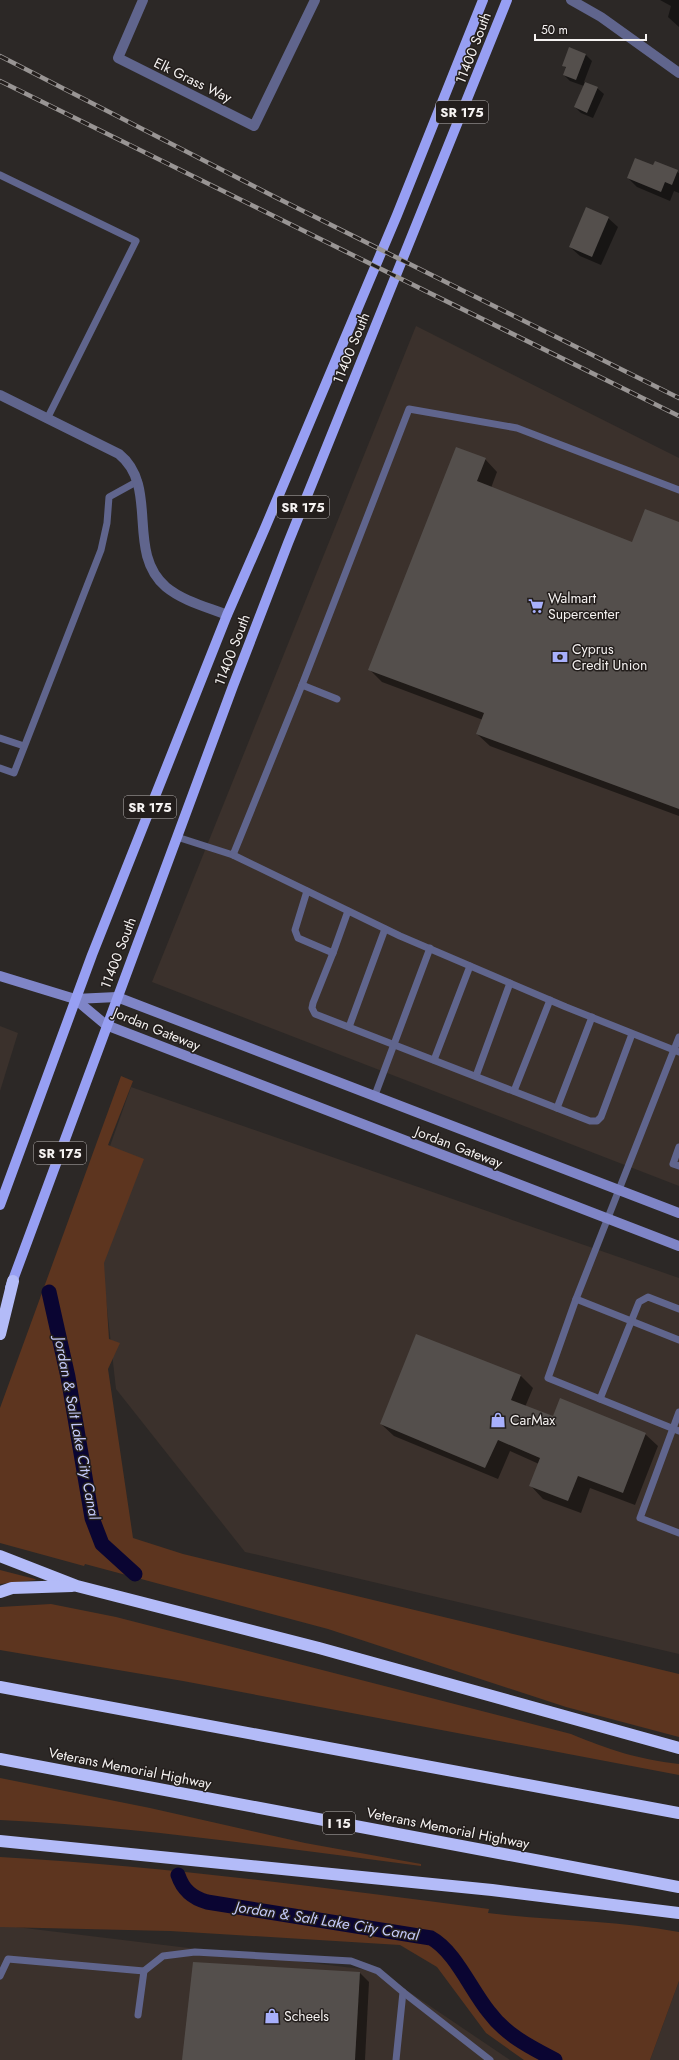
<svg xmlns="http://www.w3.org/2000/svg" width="679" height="2060" font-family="Jost,sans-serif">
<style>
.built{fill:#3b312c}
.green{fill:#5d351f}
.shadow{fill:#0007}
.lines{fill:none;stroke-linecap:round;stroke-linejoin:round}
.canal{stroke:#0a0532;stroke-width:15}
.building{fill:#544f4c}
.lane{stroke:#60658d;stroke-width:7}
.street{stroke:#60658d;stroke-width:10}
.secondary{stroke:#7f85c7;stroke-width:10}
.primary{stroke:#979ff3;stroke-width:10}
.highway{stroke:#b3bbf8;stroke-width:12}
.rail-casing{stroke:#999594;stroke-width:4.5}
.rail{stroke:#231e1c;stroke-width:3;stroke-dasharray:9;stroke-linecap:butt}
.labels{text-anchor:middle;stroke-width:3;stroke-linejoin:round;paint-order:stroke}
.shield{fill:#231e1c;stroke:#b6b2b1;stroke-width:1}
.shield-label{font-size:13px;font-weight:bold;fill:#f5f2f1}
.street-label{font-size:14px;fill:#f5f2f1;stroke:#231e1c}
.poi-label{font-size:14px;fill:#f5f2f1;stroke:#231e1c;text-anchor:start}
.water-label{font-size:15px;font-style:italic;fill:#c4cafb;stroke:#231e1c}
</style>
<rect width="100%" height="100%" fill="#2c2826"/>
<!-- built -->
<g class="built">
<polygon points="416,326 679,458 679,1186 152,982"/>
<polygon points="0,1026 18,1033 0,1091"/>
<polygon points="131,1087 679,1278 679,1654 245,1552 116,1389 94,1191"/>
<polygon points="0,1925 378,1971 510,2060 0,2060"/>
<polygon points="679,1981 679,2060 650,2060"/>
</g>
<!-- green -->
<g class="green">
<polygon points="121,1076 133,1081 108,1145 144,1159 104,1263 109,1339 120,1343 108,1369 133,1538 183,1554 679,1674 679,1737 566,1707 328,1629 85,1564 84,1566 0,1543 0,1408"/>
<polygon points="0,1570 35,1579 36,1580 0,1584"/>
<path d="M51,1604L116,1617L571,1734C610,1750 637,1759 679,1764V1775L183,1681L0,1650V1607Z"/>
<path d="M0,1778L150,1808L305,1843L421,1864V1866C281,1848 141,1827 0,1820Z"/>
<path d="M0,1857C164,1866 326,1888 489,1909L488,1913C552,1921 616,1920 679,1932V1981L650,2060H524L486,2033L437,1967L400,1945L170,1931L0,1927Z"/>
</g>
<!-- shadow -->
<g class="shadow">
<polygon points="660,0 679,0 679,27 668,17 671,6"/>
<polygon points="570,49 586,55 592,61 584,82 597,88 604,94 593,118 581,113 575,107 584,86 570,81 564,75 567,69 563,65"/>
<polygon points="655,162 679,173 679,193 674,191 670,201 637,187 628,178 653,166"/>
<polygon points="608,218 618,227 601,265 580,256 570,247"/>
<polygon points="485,459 497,472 491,488 633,544 679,523 679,816 490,746 477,734 483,720 382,682 370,670"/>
<polygon points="520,1375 533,1388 525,1407 554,1417 645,1434 658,1446 635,1505 590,1488 581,1513 543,1499 531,1486 539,1464 510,1451 498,1479 394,1436 381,1424"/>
<polygon points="194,1963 360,1973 369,1982 365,2060 184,2060"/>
</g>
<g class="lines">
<!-- canal -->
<g class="canal">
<polyline points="49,1292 68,1377 92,1518 102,1544 135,1574"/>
<path d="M178,1875C183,1890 192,1898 207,1902L431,1938C455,1951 471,1990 489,2012C506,2035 530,2047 555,2060"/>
</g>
</g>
<!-- building -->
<g class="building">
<polygon points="569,47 586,54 576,80 563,75 566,67 562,66"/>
<polygon points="585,82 598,87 587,113 574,107"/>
<polygon points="635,158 653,165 655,161 678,170 672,185 665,182 661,192 627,178"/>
<polygon points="586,207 609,217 592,257 569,247"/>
<polygon points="456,447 486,458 477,481 632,542 645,509 679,522 679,809 476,734 484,713 368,670"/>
<polygon points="416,1334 521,1375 511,1400 553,1416 560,1398 646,1433 623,1493 578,1476 568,1501 529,1486 540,1458 498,1440 485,1468 380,1424"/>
<polygon points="193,1962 360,1972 355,2060 182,2060"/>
</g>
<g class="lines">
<!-- lane -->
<g class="lane">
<polyline points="0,175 136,241 47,419"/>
<polyline points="302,685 409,409 517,428 679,490"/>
<polyline points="0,738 24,746"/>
<polyline points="0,768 14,773 101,550 107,523 109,497 138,481"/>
<polyline points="177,837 233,855 302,685 337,699"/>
<polyline points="233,855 400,936 566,1007 679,1052"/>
<polyline points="307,891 295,930 298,938 333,953 348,911"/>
<polyline points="333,953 313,1003 312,1008 315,1014 590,1121 597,1121 601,1117 632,1034"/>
<polyline points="349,1027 385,929"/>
<polyline points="679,1037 576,1299 548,1378 679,1431"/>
<polyline points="434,1060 470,966"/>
<polyline points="476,1076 510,983"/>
<polyline points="514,1091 550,1000"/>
<polyline points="375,1095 430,948"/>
<polyline points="557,1108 592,1017"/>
<polyline points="679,1147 673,1164 679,1166"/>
<polyline points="576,1299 679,1340"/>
<polyline points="600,1399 639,1302 648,1297 679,1309"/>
<polyline points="679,1412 640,1518 679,1533"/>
<polyline points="0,1976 8,1959 144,1971"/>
<polyline points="403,1992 490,2060"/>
<polyline points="138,2015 144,1971 163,1956 195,1952 351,1961 378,1971 403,1992 396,2060"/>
</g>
<!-- street -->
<g class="street">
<polyline points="143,0 118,58 254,126 315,0"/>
<polyline points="571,0 601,17 679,73"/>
<path d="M0,395L119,454C160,487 125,552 166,587C183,601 207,607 227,615"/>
</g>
<!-- secondary -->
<g class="secondary">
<polyline points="0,976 75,999 117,997 679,1213"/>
<polyline points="75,999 106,1025 679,1246"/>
</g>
<!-- primary -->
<g class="primary">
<polyline points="0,1205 92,955 227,615 265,528 397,215 483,0"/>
<polyline points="10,1288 233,686 288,543 507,0"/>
</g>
<!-- highway -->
<g class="highway">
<polyline points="0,1334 13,1281"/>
<polyline points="0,1556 77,1586 319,1648 679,1748"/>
<polyline points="0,1592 12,1588 72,1586"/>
<polyline points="0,1687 679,1813"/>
<polyline points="0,1759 679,1887"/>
<polyline points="0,1841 492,1890 679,1913"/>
</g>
<defs>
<g id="rail">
<polyline points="0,56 277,198 679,398"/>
<polyline points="0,81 679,416"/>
</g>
</defs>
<!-- rail casing -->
<use href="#rail" class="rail-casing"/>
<!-- rail -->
<use href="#rail" class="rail"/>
</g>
<!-- icons -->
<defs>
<symbol id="supermarket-bare" viewBox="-9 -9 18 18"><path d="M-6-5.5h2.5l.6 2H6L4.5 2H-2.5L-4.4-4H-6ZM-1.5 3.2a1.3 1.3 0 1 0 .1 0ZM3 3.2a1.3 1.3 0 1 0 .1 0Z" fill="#a8b0fc" stroke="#231e1c" stroke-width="2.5" paint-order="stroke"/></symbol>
<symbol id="bank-bare" viewBox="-9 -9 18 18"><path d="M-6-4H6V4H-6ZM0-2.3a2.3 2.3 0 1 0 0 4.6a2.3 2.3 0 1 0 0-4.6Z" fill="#a8b0fc" stroke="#231e1c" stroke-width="2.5" paint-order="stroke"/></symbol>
<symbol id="shop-bare" viewBox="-9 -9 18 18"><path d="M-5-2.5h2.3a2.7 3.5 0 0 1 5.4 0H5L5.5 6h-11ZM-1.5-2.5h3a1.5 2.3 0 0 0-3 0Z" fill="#a8b0fc" stroke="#231e1c" stroke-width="2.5" paint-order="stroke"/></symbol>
</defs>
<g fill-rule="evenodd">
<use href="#supermarket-bare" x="525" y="595" width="22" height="22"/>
<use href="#bank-bare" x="549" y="646" width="22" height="22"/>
<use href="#shop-bare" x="487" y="1409" width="22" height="22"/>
<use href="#shop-bare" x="261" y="2005" width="22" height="22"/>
</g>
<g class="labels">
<!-- shield labels -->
<g class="shield">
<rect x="436" y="101" width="52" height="22" rx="3"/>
<rect x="277" y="496" width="52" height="22" rx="3"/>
<rect x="124" y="796" width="52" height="22" rx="3"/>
<rect x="34" y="1142" width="52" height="22" rx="3"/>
<rect x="323" y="1812" width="32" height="22" rx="3"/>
</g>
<g class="shield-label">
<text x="462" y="117">SR 175</text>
<text x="303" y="512">SR 175</text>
<text x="150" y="812">SR 175</text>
<text x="60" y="1158">SR 175</text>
<text x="339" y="1828">I 15</text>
</g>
<!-- street labels -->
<g class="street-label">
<text transform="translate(473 48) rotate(-69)" y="5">11400 South</text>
<text transform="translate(193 80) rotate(26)" y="5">Elk Grass Way</text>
<text transform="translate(351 348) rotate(-68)" y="5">11400 South</text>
<text transform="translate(232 650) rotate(-69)" y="5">11400 South</text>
<text transform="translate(118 953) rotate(-69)" y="5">11400 South</text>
<text transform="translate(157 1029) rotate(22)" y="5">Jordan Gateway</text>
<text transform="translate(459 1147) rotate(21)" y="5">Jordan Gateway</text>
<text transform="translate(130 1768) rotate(11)" y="5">Veterans Memorial Highway</text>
<text transform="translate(448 1828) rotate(11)" y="5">Veterans Memorial Highway</text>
</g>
<!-- poi labels -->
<g class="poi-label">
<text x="548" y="603">Walmart<tspan x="548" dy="16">Supercenter</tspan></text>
<text x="572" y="654">Cyprus<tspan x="572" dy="16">Credit Union</tspan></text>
<text x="510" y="1425">CarMax</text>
<text x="284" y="2021">Scheels</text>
</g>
<!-- water labels -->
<g class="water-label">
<text transform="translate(77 1428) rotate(79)" y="5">Jordan &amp; Salt Lake City Canal</text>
<text transform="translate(327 1921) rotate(9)" y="5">Jordan &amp; Salt Lake City Canal</text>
</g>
</g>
<!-- scale -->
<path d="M535 34v6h111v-6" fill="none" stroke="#f5f2f1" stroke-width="2"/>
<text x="541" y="34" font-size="12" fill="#f5f2f1" stroke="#231e1c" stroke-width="3" paint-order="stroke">50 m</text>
</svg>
